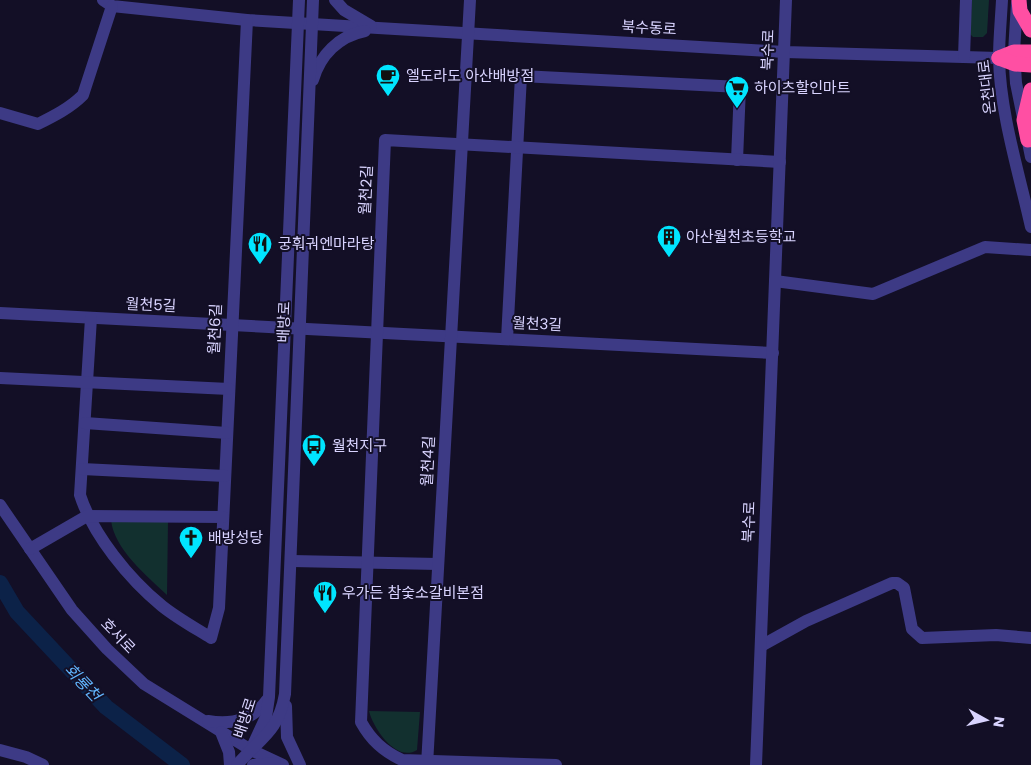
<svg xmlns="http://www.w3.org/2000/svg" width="1031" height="765" font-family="Poppins,'Noto Sans KR',sans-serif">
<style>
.green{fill:#12302f}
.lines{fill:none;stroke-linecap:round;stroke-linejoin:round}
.river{stroke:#0c2248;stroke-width:16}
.minor{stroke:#3d3a85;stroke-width:12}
.highway{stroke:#ff4fa3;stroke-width:15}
.labels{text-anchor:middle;stroke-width:4;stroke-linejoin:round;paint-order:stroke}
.street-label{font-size:15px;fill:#d9d4ff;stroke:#130f26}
.poi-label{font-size:15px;fill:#d9d4ff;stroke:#130f26;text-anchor:start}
.water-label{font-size:16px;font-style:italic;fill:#62b6ff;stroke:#130f26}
</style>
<rect width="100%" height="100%" fill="#130f26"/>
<!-- green -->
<g class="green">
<polygon points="972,0 989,0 987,33 983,37 973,37 970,34"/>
<path d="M111,520L168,522L167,595C147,576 114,549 111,520Z"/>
<path d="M369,711L420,712L417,750C396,763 373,728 369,711Z"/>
</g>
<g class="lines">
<!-- river -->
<polyline class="river" points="0,583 17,612 106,707 182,765"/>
<!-- minor -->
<g class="minor">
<polyline points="103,0 112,6 247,20 378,28 785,52 999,58"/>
<polyline points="335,0 344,10 371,26"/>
<path d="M1002,0C1001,19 999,39 999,58C1000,113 1019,173 1031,227"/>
<polyline points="1017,3 1014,52 1016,83 1031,157"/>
<polyline points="964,57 966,0"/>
<path d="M313,80C320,55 339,36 365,31"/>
<path d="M0,113L38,124C54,116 70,108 83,95L112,6"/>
<polyline points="775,281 873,294 985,247 1031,250"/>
<polyline points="0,313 773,353"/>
<path d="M91,318L80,495C93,535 129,579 162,606C177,618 195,628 211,638L219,608L247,20"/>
<polyline points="507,339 521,76 740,87 737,160"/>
<polyline points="0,378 229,389"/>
<polyline points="85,423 227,433"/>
<polyline points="82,469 225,476"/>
<polyline points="0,505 72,610 107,649 144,684 251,750 283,765"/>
<polyline points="30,549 87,516 223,517"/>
<polyline points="292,561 438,564"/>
<polyline points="761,646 806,621 892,583 897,583 904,588 912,629 922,638 996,635 1031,638"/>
<polyline points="286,706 287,737 300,765"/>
<path d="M208,721C232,725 253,720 267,700"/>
<polyline points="221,732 229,752 230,765"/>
<polyline points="253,745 266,717 269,697 299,0"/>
<polyline points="0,750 26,757 43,765"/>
<path d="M237,765C261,737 278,733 285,694L313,0"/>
<polyline points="253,765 275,763"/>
<polyline points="427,765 470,0"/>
<path d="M556,765L402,760C383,751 371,740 361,722L385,140L780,162"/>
<polyline points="756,765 786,0"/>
</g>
<!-- highway -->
<g class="highway">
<polyline points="1019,0 1020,11 1031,30"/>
<polyline points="999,58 1014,52 1031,52"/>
<polyline points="999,58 1015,64 1031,65"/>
<polyline points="1028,140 1024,120 1031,90"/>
</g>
</g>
<!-- icons -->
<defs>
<symbol id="cafe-pin" viewBox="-11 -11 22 30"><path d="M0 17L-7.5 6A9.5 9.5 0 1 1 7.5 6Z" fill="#00e5ff" stroke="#130f26"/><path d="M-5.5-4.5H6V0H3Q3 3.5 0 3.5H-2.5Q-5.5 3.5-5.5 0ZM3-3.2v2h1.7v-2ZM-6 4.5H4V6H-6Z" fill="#111"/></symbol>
<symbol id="supermarket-pin" viewBox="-11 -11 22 30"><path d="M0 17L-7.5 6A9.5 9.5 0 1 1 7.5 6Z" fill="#00e5ff" stroke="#130f26"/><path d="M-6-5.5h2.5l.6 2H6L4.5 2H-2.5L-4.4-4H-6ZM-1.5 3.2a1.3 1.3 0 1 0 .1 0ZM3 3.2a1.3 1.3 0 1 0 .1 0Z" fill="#111"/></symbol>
<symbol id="building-pin" viewBox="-11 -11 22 30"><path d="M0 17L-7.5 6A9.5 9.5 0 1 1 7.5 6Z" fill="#00e5ff" stroke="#130f26"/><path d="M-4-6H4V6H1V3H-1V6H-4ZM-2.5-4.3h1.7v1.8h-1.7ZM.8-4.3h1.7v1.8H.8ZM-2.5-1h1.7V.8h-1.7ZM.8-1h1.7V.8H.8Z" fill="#111"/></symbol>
<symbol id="restaurant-pin" viewBox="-11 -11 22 30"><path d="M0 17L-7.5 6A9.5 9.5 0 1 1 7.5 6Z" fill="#00e5ff" stroke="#130f26"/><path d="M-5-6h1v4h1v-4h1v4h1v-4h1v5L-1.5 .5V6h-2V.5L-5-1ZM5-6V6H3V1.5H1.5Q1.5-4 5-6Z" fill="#111"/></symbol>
<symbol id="bus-pin" viewBox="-11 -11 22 30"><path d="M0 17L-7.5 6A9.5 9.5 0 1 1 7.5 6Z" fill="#00e5ff" stroke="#130f26"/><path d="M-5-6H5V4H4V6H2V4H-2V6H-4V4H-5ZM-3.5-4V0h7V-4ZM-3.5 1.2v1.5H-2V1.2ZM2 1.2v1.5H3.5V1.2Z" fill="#111"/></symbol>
<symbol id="church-pin" viewBox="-11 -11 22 30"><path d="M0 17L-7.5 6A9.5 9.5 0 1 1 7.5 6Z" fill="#00e5ff" stroke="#130f26"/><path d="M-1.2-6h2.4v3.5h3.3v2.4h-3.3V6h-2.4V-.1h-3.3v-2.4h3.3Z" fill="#111"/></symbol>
</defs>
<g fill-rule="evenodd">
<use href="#cafe-pin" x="374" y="62" width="28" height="38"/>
<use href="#supermarket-pin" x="723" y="74" width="28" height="38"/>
<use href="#building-pin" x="655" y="223" width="28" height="38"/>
<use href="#restaurant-pin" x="246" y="230" width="28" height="38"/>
<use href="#bus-pin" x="300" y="432" width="28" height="38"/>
<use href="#church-pin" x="177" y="524" width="28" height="38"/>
<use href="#restaurant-pin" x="311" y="579" width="28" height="38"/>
</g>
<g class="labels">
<!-- street labels -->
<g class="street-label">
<text transform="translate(649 28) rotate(3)" y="5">북수동로</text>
<text transform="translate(768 50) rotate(-88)" y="5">북수로</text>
<text transform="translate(987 87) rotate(-97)" y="5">온천대로</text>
<text transform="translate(366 190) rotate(-87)" y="5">월천2길</text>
<text transform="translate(151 305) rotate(3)" y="5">월천5길</text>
<text transform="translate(284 322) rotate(-88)" y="5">배방로</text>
<text transform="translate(537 324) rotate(3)" y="5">월천3길</text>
<text transform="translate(215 329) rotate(-87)" y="5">월천6길</text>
<text transform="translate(428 461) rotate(-87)" y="5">월천4길</text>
<text transform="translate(749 522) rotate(-88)" y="5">북수로</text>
<text transform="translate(118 636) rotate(46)" y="5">호서로</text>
<text transform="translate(245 718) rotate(-72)" y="5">배방로</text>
</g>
<!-- poi labels -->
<g class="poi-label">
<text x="406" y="81">엘도라도 아산배방점</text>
<text x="754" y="93">하이츠할인마트</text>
<text x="686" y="242">아산월천초등학교</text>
<text x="278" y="249">궁훠궈엔마라탕</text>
<text x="332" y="451">월천지구</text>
<text x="208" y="543">배방성당</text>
<text x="342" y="598">우가든 참숯소갈비본점</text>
</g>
<!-- water labels -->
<g class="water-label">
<text transform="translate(83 682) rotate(47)" y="6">회룡천</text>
</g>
</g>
<!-- north arrow -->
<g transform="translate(986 720) rotate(98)" stroke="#130f26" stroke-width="4" paint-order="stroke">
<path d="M0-4L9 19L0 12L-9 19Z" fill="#d9d4ff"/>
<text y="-8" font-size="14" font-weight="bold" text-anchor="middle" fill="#d9d4ff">N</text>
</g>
</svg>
